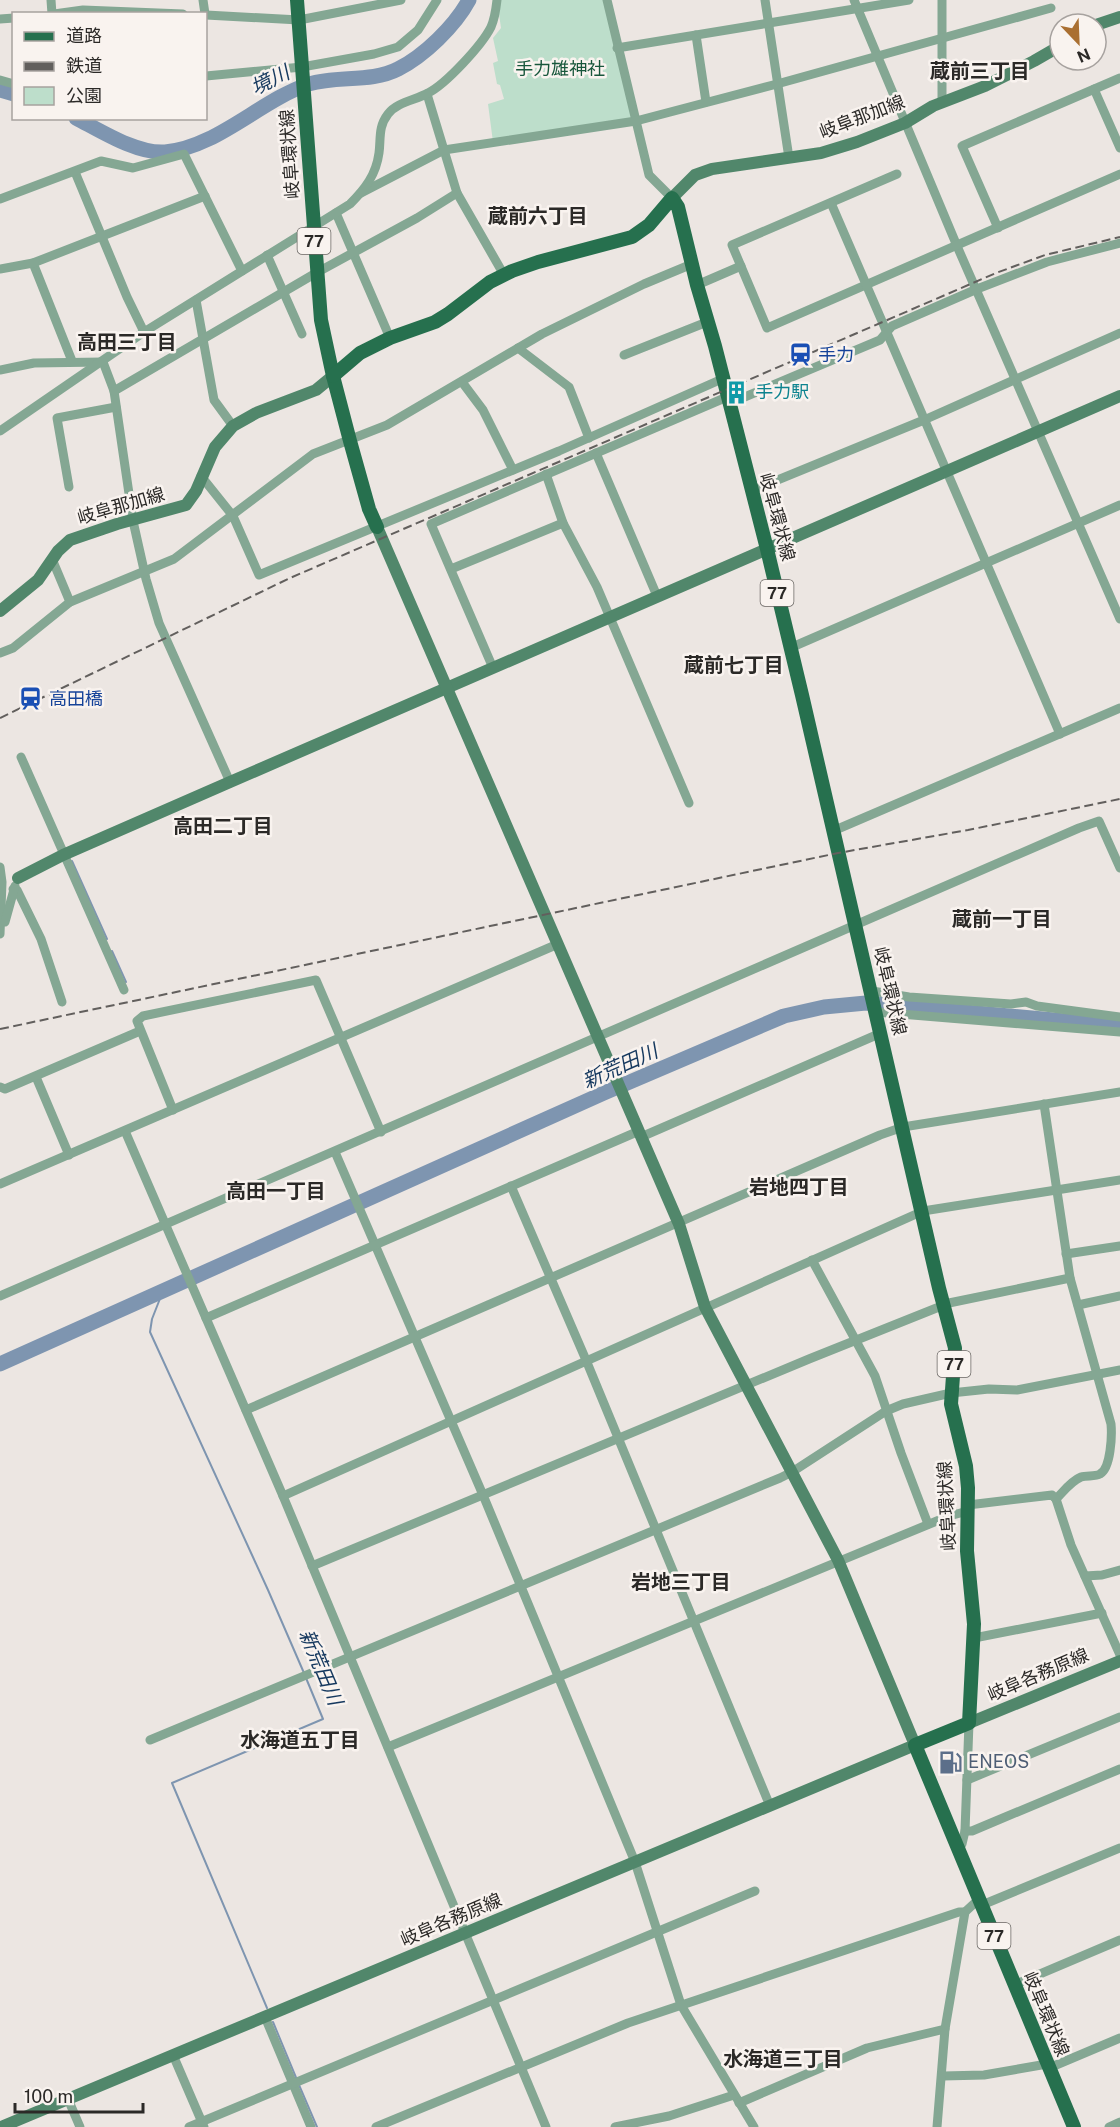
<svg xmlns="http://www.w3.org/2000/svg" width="1120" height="2127" font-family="'Public Sans','Noto Sans JP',sans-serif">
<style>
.green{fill:#bddecb}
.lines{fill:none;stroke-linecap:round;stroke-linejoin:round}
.stream{stroke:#7e95b0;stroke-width:2}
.river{stroke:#7e95b0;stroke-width:15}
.street{stroke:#84a793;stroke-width:9}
.secondary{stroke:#51876b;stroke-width:12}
.primary{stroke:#26704e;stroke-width:14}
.rail{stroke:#625f5d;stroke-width:2;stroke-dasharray:9 4.5;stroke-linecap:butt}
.labels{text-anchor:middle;stroke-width:5;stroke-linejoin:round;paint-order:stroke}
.shield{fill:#f9f3ef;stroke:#696663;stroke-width:1.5}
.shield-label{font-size:16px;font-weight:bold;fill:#2b2927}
.park-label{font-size:18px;fill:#18573c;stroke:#f9f3ef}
.street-label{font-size:18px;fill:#2b2927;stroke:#f9f3ef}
.transit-label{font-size:18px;fill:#164399;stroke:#f9f3ef;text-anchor:start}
.culture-label{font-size:18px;fill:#0d838f;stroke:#f9f3ef;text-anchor:start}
.service-label{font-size:18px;fill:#4e5e75;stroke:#f9f3ef;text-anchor:start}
.neighbourhood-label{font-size:20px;font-weight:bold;fill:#2b2927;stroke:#f9f3ef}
.water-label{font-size:20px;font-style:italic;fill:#16395f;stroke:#f9f3ef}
</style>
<rect width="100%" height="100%" fill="#ece6e2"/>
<!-- green -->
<polygon class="green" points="497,0 608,0 636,121 493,142 488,104 504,99 500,85 497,84 493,63 498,61 493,38 501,28"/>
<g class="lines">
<!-- stream -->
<g class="stream">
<polyline points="72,861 107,939"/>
<polyline points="112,951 126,982"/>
<polyline points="163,1291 152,1319 150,1332 268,1590 304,1673"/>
<polyline points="267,2008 172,1783 323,1719 306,1678"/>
<polyline points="273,2022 297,2080"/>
<polyline points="299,2085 317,2127"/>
</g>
<!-- river -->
<g class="river">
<polyline points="0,90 14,94"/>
<path d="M76,118C101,131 137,154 165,152C216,148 261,100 309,84C337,75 371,83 398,69C424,56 455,26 469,0"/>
<polyline points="0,1364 604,1093 784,1016 824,1007 866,1003 1120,1026"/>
</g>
<!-- street -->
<g class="street">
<polyline points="51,0 52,14"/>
<polyline points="203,0 205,14"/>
<polyline points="607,0 649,175 672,198"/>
<polyline points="765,0 789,158"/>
<polyline points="854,0 957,246 1120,619"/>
<polyline points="942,0 942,102"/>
<polyline points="54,14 83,10 183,14"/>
<polyline points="206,15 299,20 401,0"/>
<polyline points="0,19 14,18"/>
<polyline points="696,35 706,102"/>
<polyline points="617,48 909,0"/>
<polyline points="206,76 302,67 374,54 398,47 418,30 437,0"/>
<polyline points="0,80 14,84"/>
<polyline points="1094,89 1120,148"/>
<polyline points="427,94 457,193 504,275"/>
<polyline points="75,172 127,297 144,332"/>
<polyline points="897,174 732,245 767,328 1120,174"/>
<polyline points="361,193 444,150 636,121 777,84 1051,8"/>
<polyline points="0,199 101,161 133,168 184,154 242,271"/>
<polyline points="831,203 1060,734"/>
<polyline points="336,213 390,338"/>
<polyline points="998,228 962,146 1120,78"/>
<polyline points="267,255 302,334"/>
<polyline points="33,263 72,361"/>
<polyline points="0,269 33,263 205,196"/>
<polyline points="697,285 741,266"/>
<polyline points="196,300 214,400 233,426"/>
<polyline points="518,348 569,387 589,438"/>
<polyline points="624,355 707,322"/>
<polyline points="103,362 114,391 133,521 146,579 159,623 230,782"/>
<polyline points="0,370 34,363 103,362"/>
<polyline points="462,382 483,410 513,470"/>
<polyline points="114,391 316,273 417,218 457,193"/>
<polyline points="728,404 880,340 892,326 977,289 1047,262 1120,243"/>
<path d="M0,431L144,332L350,204C365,189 376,175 379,153C381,138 378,127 388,114C397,102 416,100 428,93C446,84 482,45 491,27C495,18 496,9 497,0"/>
<polyline points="596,453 657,596"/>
<polyline points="546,474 563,523 597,587 689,803"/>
<polyline points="201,476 233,516 259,575 559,451 722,379"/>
<polyline points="69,487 57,418 116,407"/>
<polyline points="751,491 924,420 1120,333"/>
<polyline points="52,559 70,602"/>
<polyline points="451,569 563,523"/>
<polyline points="790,648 1120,505"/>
<polyline points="0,653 13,648 70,602 174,559 313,454 387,425 542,334 644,284 692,264"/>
<polyline points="493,668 431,524 727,397"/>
<polyline points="21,757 124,990"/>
<polyline points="833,831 1120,708"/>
<polyline points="0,867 2,882 0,934"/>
<polyline points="13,889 17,890 41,939 62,1002"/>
<polyline points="5,922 15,886"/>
<polyline points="872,991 909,997 1011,1004 1026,1002 1037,1006 1120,1017"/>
<polyline points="876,1012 1120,1032"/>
<polyline points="36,1077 69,1155"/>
<polyline points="0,1087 5,1089 140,1031"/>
<path d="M1044,1104L1070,1278L1111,1424C1112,1435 1111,1468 1100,1474C1095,1477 1087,1475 1081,1477C1071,1481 1063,1492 1056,1499"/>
<polyline points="173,1110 137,1021 143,1016 316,980 381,1132"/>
<polyline points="125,1131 283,1496 546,2127"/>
<polyline points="641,1137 881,1033"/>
<polyline points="335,1152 483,1495 635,1862 681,2005 754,2127"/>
<polyline points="0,1184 558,944"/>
<polyline points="511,1186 586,1360 770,1806"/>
<polyline points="1066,1254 1120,1246"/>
<polyline points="812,1260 875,1376 901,1453 928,1524"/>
<polyline points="0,1296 1079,828 1099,821 1120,868"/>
<polyline points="1078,1305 1120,1296"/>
<polyline points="206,1318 639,1131"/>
<polyline points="246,1410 880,1135 903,1127 1120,1092"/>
<polyline points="283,1496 923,1211 1120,1180"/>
<polyline points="1056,1499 1071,1545 1120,1655"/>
<polyline points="968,1505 1052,1495 1056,1499"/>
<polyline points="312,1566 809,1359 949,1303 1070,1278"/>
<polyline points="1085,1576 1102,1575 1120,1570"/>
<polyline points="974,1638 1102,1613"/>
<polyline points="150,1740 780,1478 792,1472 886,1411 903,1404 951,1393 989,1389 1017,1390 1120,1370"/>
<polyline points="388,1747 949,1516 968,1511"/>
<polyline points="967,1780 1120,1717"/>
<polyline points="965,1831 972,1831 1120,1769"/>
<polyline points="958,1850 962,1844 965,1831 969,1723"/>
<polyline points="982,1905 1120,1848"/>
<polyline points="1014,1985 1120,1940"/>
<polyline points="265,2017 311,2127"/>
<polyline points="173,2055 204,2127"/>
<polyline points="1049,2068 1120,2038"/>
<polyline points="943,2076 984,2075 1047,2064"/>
<polyline points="68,2099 80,2127"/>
<polyline points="739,2103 867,2048 945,2029"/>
<polyline points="189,2127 755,1891"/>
<polyline points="376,2127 628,2023 959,1912 965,1912"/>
<polyline points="615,2127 669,2116 734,2095"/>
<polyline points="937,2127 945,2029 965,1912 979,1899"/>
<polyline points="1109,2127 1120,2122"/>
</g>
<!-- secondary -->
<g class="secondary">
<polyline points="1096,25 1120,17"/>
<polyline points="672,198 695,175 712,169 821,153 857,142 905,123 933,106 985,86 1034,61 1060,46"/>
<polyline points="0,611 38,580 58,551 70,540 117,524 186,505 196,491 215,447 233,426 256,413 316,390 333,376"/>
<polyline points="18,878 63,855 230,782 1120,396"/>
<polyline points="969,1723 1120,1661"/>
<polyline points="1,2127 915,1745 838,1560 705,1307 679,1224 377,527"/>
</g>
<!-- primary -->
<g class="primary">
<polyline points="297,0 321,320 333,376 350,441 369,509 377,527"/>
<polyline points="333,376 360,353 390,338 435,322 448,314 490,282 512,271 538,262 632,237 649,225 672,198 678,207 697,285 715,346 767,549 802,695 939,1288 955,1348 951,1404 966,1466 968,1488 967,1551 974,1624 969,1723 915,1745 1074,2127"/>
</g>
<!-- rail -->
<g class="rail">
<polyline points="0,718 290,578 996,273 1045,255 1120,237"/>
<polyline points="0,1029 838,853 968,830 1120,799"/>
</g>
</g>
<!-- icons -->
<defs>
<symbol id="station-bare" viewBox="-9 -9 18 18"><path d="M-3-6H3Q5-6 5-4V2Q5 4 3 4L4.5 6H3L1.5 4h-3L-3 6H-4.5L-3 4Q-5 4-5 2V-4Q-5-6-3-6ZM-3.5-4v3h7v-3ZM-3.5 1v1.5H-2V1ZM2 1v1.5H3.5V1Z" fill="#1a4fb4" stroke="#f9f3ef" stroke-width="2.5" paint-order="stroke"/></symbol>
<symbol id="building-bare" viewBox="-9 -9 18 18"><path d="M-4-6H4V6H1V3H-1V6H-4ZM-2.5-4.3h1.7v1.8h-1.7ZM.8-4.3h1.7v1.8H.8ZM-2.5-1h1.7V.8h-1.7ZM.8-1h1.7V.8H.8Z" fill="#0f9aa8" stroke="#f9f3ef" stroke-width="2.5" paint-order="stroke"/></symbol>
<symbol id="fuel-bare" viewBox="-9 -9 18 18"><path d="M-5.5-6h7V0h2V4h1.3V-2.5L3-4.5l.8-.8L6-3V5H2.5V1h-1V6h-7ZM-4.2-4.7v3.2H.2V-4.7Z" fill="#5c6f8a" stroke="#f9f3ef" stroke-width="2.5" paint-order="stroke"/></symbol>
</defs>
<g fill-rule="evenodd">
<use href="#station-bare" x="784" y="338" width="33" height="33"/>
<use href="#building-bare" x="720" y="376" width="33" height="33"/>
<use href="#station-bare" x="14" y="682" width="33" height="33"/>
<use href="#fuel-bare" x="934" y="1746" width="33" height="33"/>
</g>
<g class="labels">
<!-- shield labels -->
<g class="shield">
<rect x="297.5" y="228" width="33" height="26" rx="4.5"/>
<rect x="760.5" y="580" width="33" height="26" rx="4.5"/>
<rect x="937.5" y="1351" width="33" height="26" rx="4.5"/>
<rect x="977.5" y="1923" width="33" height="26" rx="4.5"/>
</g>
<g class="shield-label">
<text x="314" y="247">77</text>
<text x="777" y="599">77</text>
<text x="954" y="1370">77</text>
<text x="994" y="1942">77</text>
</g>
<!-- park labels -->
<g class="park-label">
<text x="560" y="75">手力雄神社</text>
</g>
<!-- street labels -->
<g class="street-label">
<text transform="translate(862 117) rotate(-21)" y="6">岐阜那加線</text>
<text transform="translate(290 154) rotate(-94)" y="6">岐阜環状線</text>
<text transform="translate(121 506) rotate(-16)" y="6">岐阜那加線</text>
<text transform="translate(777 517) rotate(75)" y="6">岐阜環状線</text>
<text transform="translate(890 991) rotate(77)" y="6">岐阜環状線</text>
<text transform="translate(947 1506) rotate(-93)" y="6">岐阜環状線</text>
<text transform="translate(1038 1675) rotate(-23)" y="6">岐阜各務原線</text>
<text transform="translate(451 1920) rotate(-23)" y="6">岐阜各務原線</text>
<text transform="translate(1046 2014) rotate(67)" y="6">岐阜環状線</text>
</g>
<!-- transit labels -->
<g class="transit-label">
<text x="818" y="361">手力</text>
<text x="49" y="705">高田橋</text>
</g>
<!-- culture labels -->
<g class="culture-label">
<text x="755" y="398">手力駅</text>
</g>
<!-- service labels -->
<g class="service-label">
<text x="968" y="1768">ENEOS</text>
</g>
<!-- neighbourhood labels -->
<g class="neighbourhood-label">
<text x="980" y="78">蔵前三丁目</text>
<text x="538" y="223">蔵前六丁目</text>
<text x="127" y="349">高田三丁目</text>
<text x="734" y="672">蔵前七丁目</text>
<text x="223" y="833">高田二丁目</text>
<text x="1002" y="926">蔵前一丁目</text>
<text x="799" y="1194">岩地四丁目</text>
<text x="276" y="1198">高田一丁目</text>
<text x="681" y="1589">岩地三丁目</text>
<text x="300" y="1747">水海道五丁目</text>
<text x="783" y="2066">水海道三丁目</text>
</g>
<!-- water labels -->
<g class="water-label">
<text transform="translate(270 80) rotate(-27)" y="7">境川</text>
<text transform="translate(620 1066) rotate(-24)" y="7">新荒田川</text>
<text transform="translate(321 1667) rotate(67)" y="7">新荒田川</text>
</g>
</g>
<!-- legend -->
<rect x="12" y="12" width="195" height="108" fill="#f9f3ef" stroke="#a7a29f" stroke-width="1.5"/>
<rect x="24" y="32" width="30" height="9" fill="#26704e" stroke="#a7a29f" stroke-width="1.5"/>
<text x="66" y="42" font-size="18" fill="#2b2927">道路</text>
<rect x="24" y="62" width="30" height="9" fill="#625f5d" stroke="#a7a29f" stroke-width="1.5"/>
<text x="66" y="72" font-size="18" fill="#2b2927">鉄道</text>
<rect x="24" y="87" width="30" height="18" fill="#bddecb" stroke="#a7a29f" stroke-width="1.5"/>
<text x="66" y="102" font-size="18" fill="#2b2927">公園</text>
<!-- north arrow -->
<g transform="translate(1078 42) rotate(157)"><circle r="28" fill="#f9f3ef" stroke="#a7a29f" stroke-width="1.5"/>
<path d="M0-4.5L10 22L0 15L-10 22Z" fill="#aa6f31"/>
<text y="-9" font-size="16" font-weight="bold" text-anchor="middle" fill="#2b2927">N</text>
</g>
<!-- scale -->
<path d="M15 2103v9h128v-9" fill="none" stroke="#2b2927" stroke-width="3"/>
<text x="24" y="2103" font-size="18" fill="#2b2927" stroke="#f9f3ef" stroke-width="4.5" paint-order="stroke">100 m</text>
</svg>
